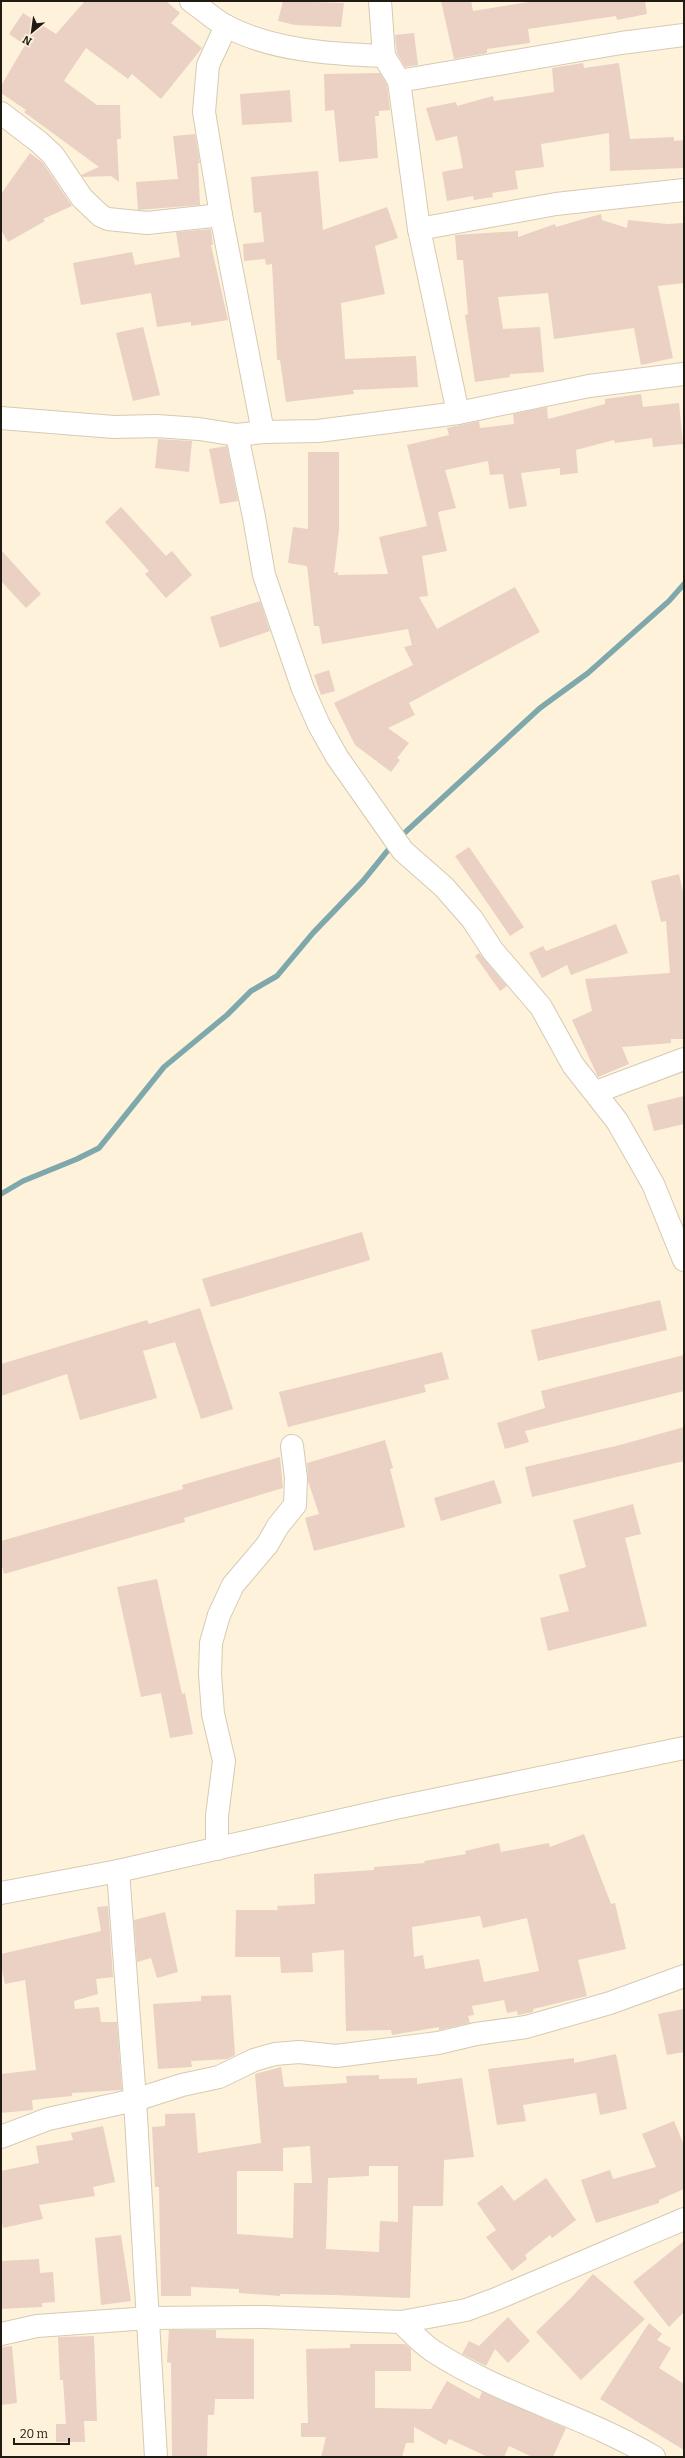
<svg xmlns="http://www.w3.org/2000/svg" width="685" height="2458" font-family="Bitter,serif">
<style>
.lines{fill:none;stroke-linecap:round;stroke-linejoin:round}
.stream{stroke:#7ea8ac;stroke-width:5.5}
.building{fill:#ead1c3;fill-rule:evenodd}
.minor-casing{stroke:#d6cab3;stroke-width:24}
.major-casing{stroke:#d6cab3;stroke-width:24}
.minor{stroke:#fff;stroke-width:22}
.major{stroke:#fff;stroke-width:22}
</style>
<rect width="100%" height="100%" fill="#fef2da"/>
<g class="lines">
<!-- stream -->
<g class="stream">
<polyline points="399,838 540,708 588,673 669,601 684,584"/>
<polyline points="1,1194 23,1181 77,1159 99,1148 164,1067 227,1015 251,991 277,976 313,933 363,881 393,844"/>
</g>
</g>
<!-- building -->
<g class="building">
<polygon points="85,1 166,1 180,13 171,23 202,48 161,99 132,74 128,79 86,48 67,76 64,81 97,105 120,105 121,139 117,139 119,182 111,176 83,177 81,175 99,167 24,112 26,110 1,93 1,86 25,45 9,34 23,13 56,34"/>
<polygon points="283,1 344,3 341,27 295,25 278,21"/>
<polygon points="441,1 471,1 473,11 535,1 645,1 647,14 617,20 616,16 528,29 530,43 487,49 487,53 454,59"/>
<polygon points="414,33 418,65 405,67 397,53 395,35"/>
<polygon points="583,63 584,68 619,63 630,139 674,137 674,141 684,140 684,168 610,171 609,133 541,144 544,167 515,171 518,189 492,193 493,197 474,200 473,196 447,201 442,172 463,168 457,136 436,141 426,108 456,102 457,106 493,96 494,101 554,92 552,68"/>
<polygon points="380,73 387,85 390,110 379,111 379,116 375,116 378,158 339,162 334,110 325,111 324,74"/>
<polygon points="290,90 292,122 242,125 240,94"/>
<polygon points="195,134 200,163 198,163 200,205 138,210 136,182 178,179 173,136"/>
<polygon points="30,153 43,163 72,206 43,219 45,221 8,242 1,230 1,194"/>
<polygon points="318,171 323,230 387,207 398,238 375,246 385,294 341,303 345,359 416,356 418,387 353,390 354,394 286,402 280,360 277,360 272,264 266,265 265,259 244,261 243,244 264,242 261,212 254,213 251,177"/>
<polygon points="601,214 602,220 627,228 628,220 667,224 684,223 684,283 658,286 673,358 641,365 634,328 554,339 548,293 498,297 503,329 540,327 544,372 510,374 510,377 475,382 465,315 468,314 463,260 457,260 455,235 518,231 518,237 555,224 556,227"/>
<polygon points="211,229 213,245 211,245 228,320 191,326 191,322 157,327 151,293 81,305 73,263 132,252 135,265 180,257 176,232"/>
<polygon points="143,327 160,395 133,401 116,333"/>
<polygon points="641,394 643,407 679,403 683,444 653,447 652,438 615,443 614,440 576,450 578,473 560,475 560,468 521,473 527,506 509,509 503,474 490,475 488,461 445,470 456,508 438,512 447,551 422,556 428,596 419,597 437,629 515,587 540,632 409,703 415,715 388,728 409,743 397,758 400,760 391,772 355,745 334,703 413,665 404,647 412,645 408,629 322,644 319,626 314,626 307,566 288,563 293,527 308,529 308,452 339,452 339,530 334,573 338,572 338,575 388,574 379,537 427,526 407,445 449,435 447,428 479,421 480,428 514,424 513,414 547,407 548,419 605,404 605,399"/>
<polygon points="158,439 192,441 189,472 155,468"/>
<polygon points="227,446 238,501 220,504 209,449"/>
<polygon points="121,507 166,556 172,551 192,575 166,598 145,574 149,571 105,522"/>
<polygon points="1,550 41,594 26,608 1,581"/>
<polygon points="260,601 270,631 220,648 210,617"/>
<polygon points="329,670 335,691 321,695 314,675"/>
<polygon points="469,847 524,927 510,936 455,856"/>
<polygon points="679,874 684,896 684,1039 671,1039 671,1043 622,1047 629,1064 598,1077 572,1020 592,1011 585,979 670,973 666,921 661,922 651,881"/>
<polygon points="616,924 628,953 571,975 567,965 542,978 529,953 543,946 546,951"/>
<polygon points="479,953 507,986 500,991 475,956"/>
<polygon points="684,1096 684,1124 654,1131 647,1105"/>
<polygon points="362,1232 370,1260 211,1307 202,1279"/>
<polygon points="660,1300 667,1330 538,1361 531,1330"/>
<polygon points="200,1308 233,1409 201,1419 175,1342 143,1351 157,1398 80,1420 67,1374 1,1396 1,1364 147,1320 149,1324"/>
<polygon points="442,1352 449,1379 424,1385 426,1392 288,1427 279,1392"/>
<polygon points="684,1355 684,1391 525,1431 529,1442 505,1449 497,1423 545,1408 541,1391"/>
<polygon points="684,1427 684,1461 532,1497 525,1467 620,1445"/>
<polygon points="385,1440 393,1468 390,1469 405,1527 314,1551 305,1518 319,1514 308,1481 307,1463"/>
<polygon points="280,1457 283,1488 184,1518 185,1522 4,1574 1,1562 1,1541 183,1489 182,1485"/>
<polygon points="494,1480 502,1503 441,1521 434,1498"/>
<polygon points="633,1504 641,1534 625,1538 647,1626 548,1651 540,1618 569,1611 559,1575 586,1567 573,1520"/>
<polygon points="157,1579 182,1694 185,1693 193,1734 170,1738 161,1693 141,1697 117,1587"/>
<path d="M584,1834L611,1904L615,1903L626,1949L578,1960L587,1996L533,2009V2012L518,2015L517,2011L507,2013L504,2000L472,2006L474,2015L468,2016L470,2023L439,2030V2027L392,2035L391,2030L346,2031L344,1950L312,1953L313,1972L281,1973L280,1957H235L236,1910H278L277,1906L315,1904L314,1874L374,1870V1867L425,1863L424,1861L466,1854L465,1851L499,1843L501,1852L549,1843L550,1847ZM480,1916L483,1928L527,1918L539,1971L484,1982L479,1959L425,1969L423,1955L414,1957L412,1927Z"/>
<polygon points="108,1906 113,1977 96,1979 98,1994 74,2001 75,2009 99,2007 101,2022 117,2022 122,2090 72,2093 72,2096 32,2100 33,2110 1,2113 1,2074 36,2070 25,1980 5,1984 1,1966 1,1954 101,1931 97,1907"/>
<polygon points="165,1912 178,1972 157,1978 151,1958 137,1962 134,1920"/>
<polygon points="231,1995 235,2055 227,2059 191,2061 192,2067 158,2069 153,2004 201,2001 201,1996"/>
<polygon points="684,2009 684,2052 667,2055 658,2014"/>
<polygon points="616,2054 627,2109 600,2115 596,2093 523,2105 526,2121 497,2125 488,2069 574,2058 574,2063"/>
<path d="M281,2067L284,2087L347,2083L346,2076L379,2075V2079L417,2078V2084L462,2078L474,2157L444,2160L443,2206H413L410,2298L335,2295L280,2294V2296L239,2293V2289L191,2287V2296H161L159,2187H155L152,2127L165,2126V2114L195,2113L198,2153L261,2143L255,2074ZM310,2146L312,2183H294L293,2238L237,2234V2171H283V2148ZM369,2166H398V2222L380,2221L379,2252L326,2249L328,2178L369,2176Z"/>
<polygon points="674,2121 684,2145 684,2189 659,2200 659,2203 596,2223 581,2180 610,2170 613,2179 656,2167 642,2134"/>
<polygon points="103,2126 115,2182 93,2187 95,2196 39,2205 43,2219 3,2228 1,2218 1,2171 39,2163 36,2146 73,2140 71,2133"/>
<polygon points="546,2178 576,2220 552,2238 550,2235 525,2255 527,2259 512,2271 486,2237 496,2230 477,2203 502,2185 514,2201"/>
<polygon points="121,2235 131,2301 101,2305 95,2238"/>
<polygon points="684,2241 684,2312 669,2327 633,2282"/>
<polygon points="39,2259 40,2273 53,2272 55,2302 42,2303 42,2307 1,2309 1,2261"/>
<polygon points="593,2274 645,2319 581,2380 536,2332 572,2297"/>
<polygon points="508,2317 530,2341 508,2363 495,2349 486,2366 462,2354 469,2341 479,2346"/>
<polygon points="649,2323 662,2334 657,2340 671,2348 659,2368 684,2384 684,2450 600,2399"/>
<polygon points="169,2330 216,2330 216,2338 254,2339 254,2399 215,2399 214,2415 208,2415 207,2457 172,2457 171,2363 167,2362"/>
<polygon points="94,2336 97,2421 84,2421 85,2442 56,2442 56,2424 66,2424 63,2380 60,2380 58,2337"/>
<polygon points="350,2344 405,2344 411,2349 411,2371 375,2371 375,2408 431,2409 447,2381 479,2399 482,2392 566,2428 553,2457 532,2457 509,2446 504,2457 488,2457 449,2439 446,2445 414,2427 414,2443 406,2443 402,2457 321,2457 326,2437 301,2437 301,2423 308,2423 306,2349 350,2348"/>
<polygon points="12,2346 17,2403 1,2405 1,2347"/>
</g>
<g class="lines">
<defs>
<g id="minor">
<path d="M191,1C203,9 214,20 226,26C273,51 332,54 384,56"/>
<polyline points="380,1 384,56 399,81 419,229 458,413"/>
<polyline points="226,26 208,65 204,112 221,215 263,432"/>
<polyline points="399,81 621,43 684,35"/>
<polyline points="1,113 39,142 53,155 82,198 101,216 108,219 147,223 221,215"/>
<polyline points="419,229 556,204 684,190"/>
<polyline points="1,418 114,427 157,426 199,429 237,435 263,432 318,431 458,413 589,386 684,374"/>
<polyline points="237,435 254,517 264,575 303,689 319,725 337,757 403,851 444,887 472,919 493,951 541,1007 573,1065 617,1121 653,1184 684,1260"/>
<polyline points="596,1092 684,1059"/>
<polyline points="217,1849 217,1816 224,1761 213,1714 210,1674 211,1643 219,1615 233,1585 267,1545 278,1526 295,1505 296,1478 292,1446"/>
<polyline points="118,1871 135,2100 156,2457"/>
<polyline points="1,2137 48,2119 135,2100 182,2085 219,2077 254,2060 275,2054 299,2052 336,2056 438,2043 476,2034 526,2027 610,2003 684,1976"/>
<path d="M401,2322C411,2332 421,2343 433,2351C502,2396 583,2415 654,2457"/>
<polyline points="1,2334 37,2326 149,2318 264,2317 401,2322 466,2310 496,2299 684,2219"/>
</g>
<polyline id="major" points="1,1893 118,1871 395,1808 684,1748"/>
</defs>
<!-- minor casing -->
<use href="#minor" class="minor-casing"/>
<!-- major casing -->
<use href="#major" class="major-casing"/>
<!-- minor -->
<use href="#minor" class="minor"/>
<!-- major -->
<use href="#major" class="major"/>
</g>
<!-- border -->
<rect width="685" height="2458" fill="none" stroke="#201b13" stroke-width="4"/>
<!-- north arrow -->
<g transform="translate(32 32) rotate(209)" stroke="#fef2da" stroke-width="3" paint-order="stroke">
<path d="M0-3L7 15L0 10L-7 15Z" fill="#201b13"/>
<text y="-6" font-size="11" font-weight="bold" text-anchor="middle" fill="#201b13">N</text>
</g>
<!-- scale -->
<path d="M14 2438v6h55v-6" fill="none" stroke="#201b13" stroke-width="2"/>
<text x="20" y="2438" font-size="12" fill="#201b13" stroke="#fef2da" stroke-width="3" paint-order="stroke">20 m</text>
</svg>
